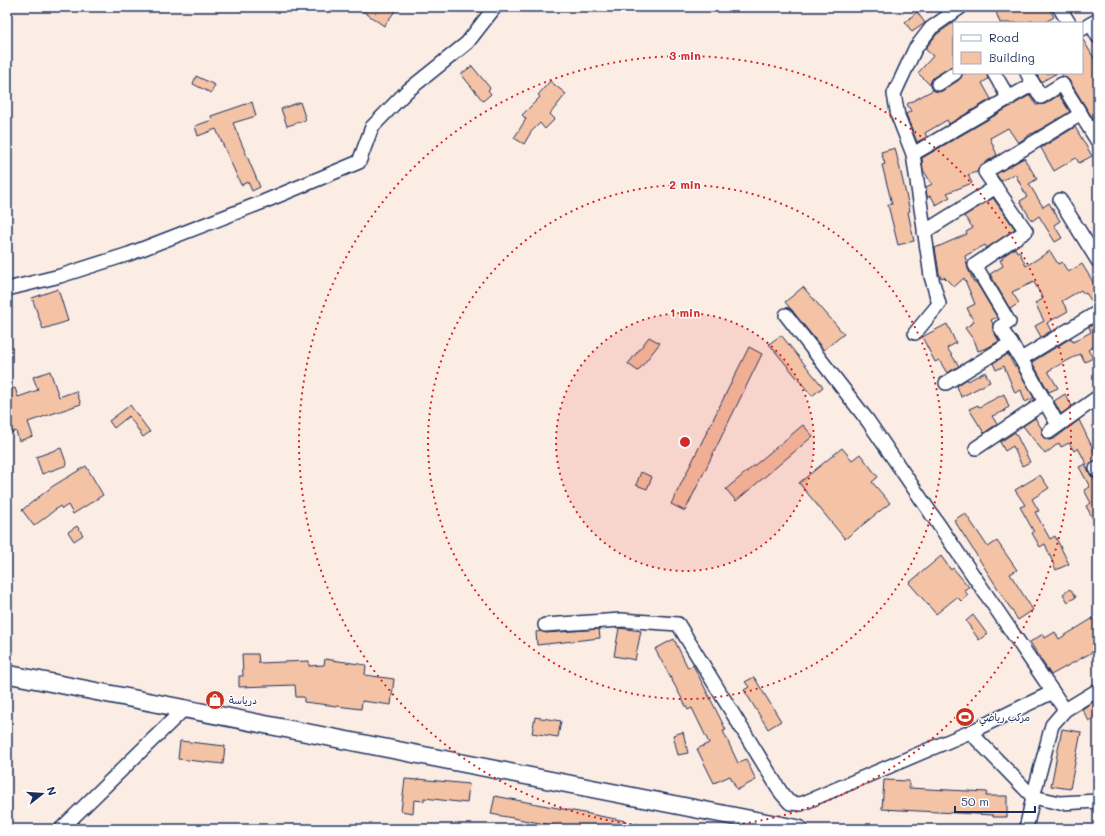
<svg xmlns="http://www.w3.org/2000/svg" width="1105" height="836" font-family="Mali,'Playpen Sans Arabic',sans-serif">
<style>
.building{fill:#f4c2a4;stroke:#1b2f5e}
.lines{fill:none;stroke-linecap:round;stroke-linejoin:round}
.minor-casing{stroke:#1b2f5e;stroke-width:16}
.major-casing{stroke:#1b2f5e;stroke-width:20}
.minor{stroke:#fff;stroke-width:13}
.major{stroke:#fff;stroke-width:17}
.ring{fill:none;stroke:#d62828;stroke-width:2;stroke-dasharray:2 4}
.labels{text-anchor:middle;stroke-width:3;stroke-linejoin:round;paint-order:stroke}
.poi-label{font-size:10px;fill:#1b2f5e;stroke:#fff;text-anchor:start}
.centre{fill:#d62828;stroke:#fff;stroke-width:2}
.ring-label{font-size:12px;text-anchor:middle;font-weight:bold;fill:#d62828;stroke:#fff;stroke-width:3;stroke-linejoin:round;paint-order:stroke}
</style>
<rect width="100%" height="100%" fill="#fcede4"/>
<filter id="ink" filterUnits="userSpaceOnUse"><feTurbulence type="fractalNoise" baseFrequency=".025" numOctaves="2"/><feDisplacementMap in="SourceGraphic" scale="8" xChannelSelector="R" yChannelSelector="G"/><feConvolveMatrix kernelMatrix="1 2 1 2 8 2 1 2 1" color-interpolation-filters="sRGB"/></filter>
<g filter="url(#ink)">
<!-- building -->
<g class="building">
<polygon points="357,7 398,7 384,26"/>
<polygon points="1008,7 1048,7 1054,17 1044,23 1035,23 1033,20 1027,23 1000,23 996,12"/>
<polygon points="917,12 925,23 912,32 905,22"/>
<polygon points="954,22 954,65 934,77 931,81 930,85 918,73 933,56 925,49 937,34"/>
<polygon points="1082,38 1098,65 1098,127 1069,80 1063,76 1061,73 1082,73"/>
<polygon points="472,66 490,88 488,90 491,94 483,101 461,74"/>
<polygon points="963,73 986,73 988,79 982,83 991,99 949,124 947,120 925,133 927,137 917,142 906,114 911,111 907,104 933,90 938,92 942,91 959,80"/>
<polygon points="1036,73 1057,73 1041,82"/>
<polygon points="196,76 215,85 211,93 193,84"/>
<polygon points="550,81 566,94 550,114 555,119 545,129 540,123 531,132 524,144 514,138 526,119 522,115 540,97 538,95"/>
<polygon points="1030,95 1036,105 1045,104 1059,95 1070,112 1032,134 1032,133 1018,143 1008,128 990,138 997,155 981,165 977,172 968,175 972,183 947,193 950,197 936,205 931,196 927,197 926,187 932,184 923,170 922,158"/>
<polygon points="252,102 256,116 233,123 260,187 252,191 248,182 241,185 216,129 198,136 195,126 212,120 211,116"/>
<polygon points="300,102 306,120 287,126 281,109"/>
<polygon points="1075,127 1092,156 1079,163 1076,158 1054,171 1041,148"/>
<polygon points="895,148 910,211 908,212 914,241 898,245 888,205 892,204 882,165 885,164 881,152"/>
<polygon points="1024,158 1037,179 1029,184 1043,207 1049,203 1060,221 1054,225 1062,238 1055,242 1039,216 1032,221 1020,201 1027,197 1015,174 1001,181 996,174"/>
<polygon points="993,198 1015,229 987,248 985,245 965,256 968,269 974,282 976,282 997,317 991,320 993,324 993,331 999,341 987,348 978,351 975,342 965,328 974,322 967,308 975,304 964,278 954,287 944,277 941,278 939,273 935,248 967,234 966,232 973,228 964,216"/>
<polygon points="1015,248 1017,252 1019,251 1026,266 1050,251 1058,264 1062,262 1068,272 1082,264 1098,290 1098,304 1094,305 1086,293 1084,294 1081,290 1062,301 1068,311 1047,323 1051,331 1041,337 1035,326 1044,321 1035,303 1043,299 1034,282 1012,292 1019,303 1010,309 990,274 1003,266 1000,260 1003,259 1002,257"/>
<polygon points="803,287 844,334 824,350 785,302"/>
<polygon points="58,289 68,321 43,329 32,298"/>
<polygon points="1098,321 1098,344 1088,350 1093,358 1085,362 1080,354 1048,371 1058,388 1049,392 1032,362 1071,338 1073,342 1091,332 1089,327"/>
<polygon points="947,324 956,343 947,348 959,366 947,373 939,360 935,362 922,337"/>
<polygon points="781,335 823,387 812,396 769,344"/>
<polygon points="649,337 660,343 638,371 628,364"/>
<polygon points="749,347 762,354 685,511 671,504"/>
<polygon points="1008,354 1014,366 1016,366 1034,398 1025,402 1021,390 1015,393 1004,366 996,370 993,363"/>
<polygon points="50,371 59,397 76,391 81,404 28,422 33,436 19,441 16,431 7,434 7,423 10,422 7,413 7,391 15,388 18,397 38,390 33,377"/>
<polygon points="985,372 990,382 961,397 957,386 967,379 968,381"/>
<polygon points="1004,394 1009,407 1004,410 1005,411 992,416 997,424 984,433 969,409 978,405 979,407"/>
<polygon points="1065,394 1072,406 1061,414 1054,401"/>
<polygon points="130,405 150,432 143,437 129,416 114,428 109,421"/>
<polygon points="1035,418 1042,429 1042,436 1045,439 1049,440 1054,439 1079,420 1098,459 1087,465 1078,448 1074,451 1069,443 1061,447 1059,443 1045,454 1023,426"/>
<polygon points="803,425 813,436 736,501 726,489"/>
<polygon points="1015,432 1030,462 1022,466 1013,446 1005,451 1000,442"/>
<polygon points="61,448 67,465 42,474 36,457"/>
<polygon points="842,448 852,460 860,454 878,477 872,482 890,503 845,539 799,483"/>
<polygon points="1085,464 1091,476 1097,482 1098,482 1098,528 1086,506 1091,503 1084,490 1090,487 1079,467"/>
<polygon points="86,466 103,495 73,514 68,505 62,509 60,506 34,526 22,510 53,486"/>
<polygon points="641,472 652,477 647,489 636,485"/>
<polygon points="1040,475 1049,488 1032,499 1039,511 1035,512 1050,539 1055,536 1069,564 1056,570 1045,544 1040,547 1032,533 1034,532 1020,507 1025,505 1015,490"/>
<polygon points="965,513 988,547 997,541 1017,570 1010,574 1033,610 1018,620 954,520"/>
<polygon points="77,526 83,535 74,541 68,532"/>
<polygon points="941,556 951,570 953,568 969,587 964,590 968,595 961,601 957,597 936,614 909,583"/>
<polygon points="1070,589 1076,597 1068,602 1063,594"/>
<polygon points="973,615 987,634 979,640 966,621"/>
<polygon points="1095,617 1098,623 1098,649 1051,675 1030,642 1043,634 1045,638 1055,632 1059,639"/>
<polygon points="619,628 641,631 635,660 614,656"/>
<polygon points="599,629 600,638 537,645 536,632 541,631 546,633"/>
<polygon points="674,639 688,668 693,665 710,698 726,730 723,731 738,763 746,759 756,780 737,790 730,776 714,783 697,749 709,743 692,708 688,710 655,649"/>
<polygon points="242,654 258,654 259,663 309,661 309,666 324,665 325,659 366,665 365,675 394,679 391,705 362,701 361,709 304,702 304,697 296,697 295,685 239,687 239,676 243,676"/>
<polygon points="754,677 781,721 768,729 744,690 749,687 745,682"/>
<polygon points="1098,699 1098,716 1089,721 1082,709"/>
<polygon points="535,717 561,721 558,737 532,733"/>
<polygon points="1062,729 1081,732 1070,789 1051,786"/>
<polygon points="683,732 688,753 678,755 673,735"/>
<polygon points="180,741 225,746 223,764 178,759"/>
<polygon points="405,779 418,780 418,779 469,784 467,803 424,798 424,801 414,800 413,813 401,811"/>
<polygon points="884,780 909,781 909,788 987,792 986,796 1007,796 1007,817 993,817 993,815 882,809"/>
<polygon points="495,796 626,821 624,829 572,829 491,814"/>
</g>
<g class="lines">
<defs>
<g id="minor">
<polyline points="1059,7 1069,23"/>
<polyline points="1091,24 1098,37"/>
<polyline points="1082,29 1098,20"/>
<polyline points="994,73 1009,99"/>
<polyline points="1027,73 1041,97 1062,84 1098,142"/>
<polyline points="938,84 955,73"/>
<polyline points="913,154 1033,84"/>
<polyline points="1060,200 1098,261"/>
<polyline points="924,232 996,187"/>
<polyline points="7,289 60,276 129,254 263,202 359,162 372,127 406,92 467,43 495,7"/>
<polyline points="786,315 868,421 1065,710"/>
<polyline points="915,333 939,304 931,276 913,154 898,116 894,94 915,49 931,28 961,7"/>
<polyline points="1021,359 1098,312"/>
<polyline points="946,383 1011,343"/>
<polyline points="1058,425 1021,359 1000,327 1009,322 975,265 1026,231 985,172 1081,114"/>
<polyline points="1049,432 1098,397"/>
<polyline points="976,448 1045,402"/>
<polyline points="1096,469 1098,472"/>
<polyline points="545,625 621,620 678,624 782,794 790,803 801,804 970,732 1053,692"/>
<polyline points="970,732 1033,797 1060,803 1098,801"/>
<polyline points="61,829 184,709"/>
<polyline points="1026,829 1033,797 1052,725 1065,710 1098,690"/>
</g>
<polyline id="major" points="7,674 799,829"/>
</defs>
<!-- minor casing -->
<use href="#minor" class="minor-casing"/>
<!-- major casing -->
<use href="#major" class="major-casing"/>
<!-- minor -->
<use href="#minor" class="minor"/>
<!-- major -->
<use href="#major" class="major"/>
</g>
</g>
<!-- distance rings -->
<circle cx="685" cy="442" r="129" fill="#d62828" fill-opacity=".12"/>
<g class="ring">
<circle cx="685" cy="442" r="129"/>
<circle cx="685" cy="442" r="257"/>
<circle cx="685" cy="442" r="386"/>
</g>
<!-- icons -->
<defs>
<symbol id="shop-disc" viewBox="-11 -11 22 22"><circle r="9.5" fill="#c8321e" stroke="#fff"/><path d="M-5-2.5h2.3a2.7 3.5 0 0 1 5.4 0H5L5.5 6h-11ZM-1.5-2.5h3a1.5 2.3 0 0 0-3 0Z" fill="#fff"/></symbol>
<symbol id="stadium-disc" viewBox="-11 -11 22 22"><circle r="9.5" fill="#c8321e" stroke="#fff"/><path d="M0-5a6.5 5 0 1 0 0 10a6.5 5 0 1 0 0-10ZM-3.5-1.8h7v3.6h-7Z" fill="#fff"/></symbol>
</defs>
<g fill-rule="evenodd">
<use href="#shop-disc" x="204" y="689" width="22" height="22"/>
<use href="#stadium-disc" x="954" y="706" width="22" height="22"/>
</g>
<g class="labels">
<!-- poi labels -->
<g class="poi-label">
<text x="229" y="704">درياسة</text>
<text x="979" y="721">مركب رياضي</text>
</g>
</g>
<circle cx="685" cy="442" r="6" class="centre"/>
<g class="ring-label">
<text x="685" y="60">3 min</text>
<text x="685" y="189">2 min</text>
<text x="685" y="317">1 min</text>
</g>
<!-- margin -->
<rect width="1105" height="836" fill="none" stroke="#fff" stroke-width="24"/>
<rect x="12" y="12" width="1081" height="812" fill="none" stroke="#1b2f5e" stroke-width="1.5" filter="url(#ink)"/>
<!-- legend -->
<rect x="953" y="22" width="130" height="52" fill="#ffffff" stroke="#a4acbf"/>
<rect x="961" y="35" width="20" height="6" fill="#ffffff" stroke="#a4acbf"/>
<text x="989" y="42" font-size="12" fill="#1b2f5e">Road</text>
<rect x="961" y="52" width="20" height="12" fill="#f4c2a4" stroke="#a4acbf"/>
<text x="989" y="62" font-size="12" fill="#1b2f5e">Building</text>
<!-- north arrow -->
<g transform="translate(42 794) rotate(73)" stroke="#ffffff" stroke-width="3" paint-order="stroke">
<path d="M0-3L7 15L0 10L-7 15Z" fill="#1b2f5e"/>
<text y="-6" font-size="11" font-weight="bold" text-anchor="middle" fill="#1b2f5e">N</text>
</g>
<!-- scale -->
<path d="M955 806v6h80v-6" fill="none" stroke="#1b2f5e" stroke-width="2"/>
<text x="961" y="806" font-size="12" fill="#1b2f5e" stroke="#ffffff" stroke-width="3" paint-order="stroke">50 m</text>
</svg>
